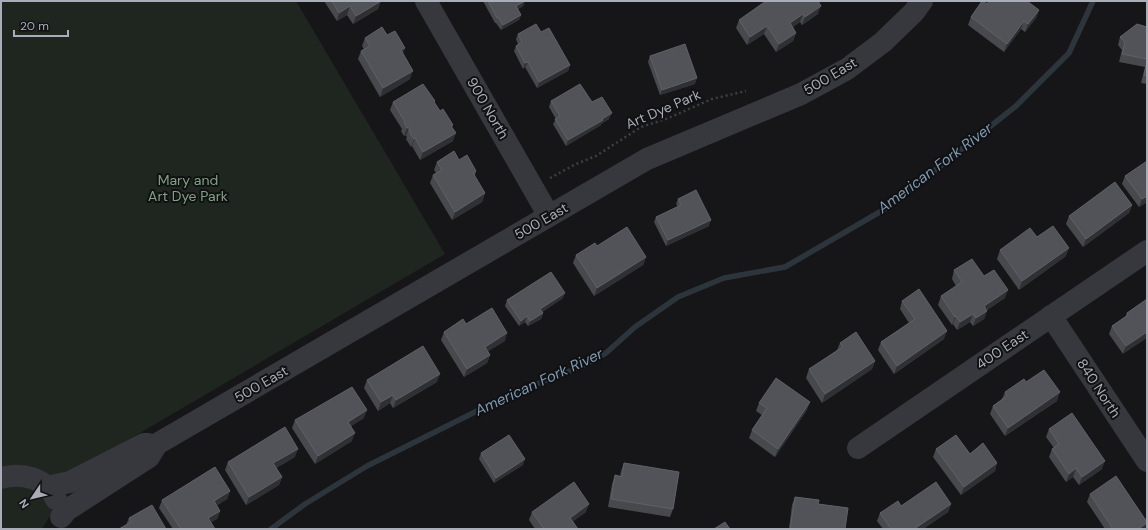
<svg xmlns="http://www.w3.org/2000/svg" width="1148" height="530" font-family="'DM Sans',sans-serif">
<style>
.green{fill:#1e261f}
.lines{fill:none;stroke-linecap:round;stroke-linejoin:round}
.stream{stroke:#2c353c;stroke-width:5.5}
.path{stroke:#3d3f44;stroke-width:2.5;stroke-dasharray:2 3;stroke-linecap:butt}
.minor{stroke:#37383d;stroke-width:22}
.wall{fill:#47494d}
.shaded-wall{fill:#2f3033}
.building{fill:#525359;stroke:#5f6168}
.labels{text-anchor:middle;stroke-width:4;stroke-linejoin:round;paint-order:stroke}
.street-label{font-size:14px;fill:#a8adb8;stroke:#111113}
.park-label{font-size:14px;fill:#7fa381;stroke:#111113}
.water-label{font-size:15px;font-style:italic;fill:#7f9bb3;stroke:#111113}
</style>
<rect width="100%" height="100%" fill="#161618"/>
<!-- green -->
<polygon class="green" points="1,1 296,1 445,254 77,470 42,529 1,529"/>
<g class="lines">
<!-- stream -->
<polyline class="stream" points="271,529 305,504 367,466 511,394 580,367 606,353 635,327 678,297 724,278 785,267 890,206 1016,106 1069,53 1093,1"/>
<!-- path -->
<polyline class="path" points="550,178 576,164 596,156 641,127 666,119 712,99 746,91"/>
<!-- minor -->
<g class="minor">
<polyline points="426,1 549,216"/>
<polyline points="1051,316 1147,461"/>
<polyline points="858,448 1147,251"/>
<path d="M1,478C22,472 46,478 56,499"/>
<polyline points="47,487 70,482 144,444 148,444"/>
<polyline points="61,517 67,510 149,457 157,444 647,159 801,94 847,69 883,42 914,12 922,1"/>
</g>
</g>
<!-- wall -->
<g class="wall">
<polygon points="324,1 381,1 378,9 353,24 347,15 337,21"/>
<polygon points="483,1 525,1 523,6 518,9 521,15 519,20 501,30 496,23 495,23"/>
<polygon points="766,1 818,14 802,25 800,22 793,27 796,33 793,41 776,52 764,34 747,45 736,28 739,20"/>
<polygon points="987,4 1039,10 1036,18 1025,32 1021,29 1004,52 968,25 971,17"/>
<polygon points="1147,27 1147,84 1141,83 1145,67 1119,62 1122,50 1118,45 1120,37"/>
<polygon points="541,32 570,65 568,71 537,88 525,67 523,69 514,51 516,46 518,44 516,39 518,34"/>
<polygon points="387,35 410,79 380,97 358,59 361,51 364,49 362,46 365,38"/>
<polygon points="650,56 695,84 660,95 648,62"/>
<polygon points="551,101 592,102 609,119 601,124 601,125 566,146 553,124 556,119 549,107"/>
<polygon points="393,102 435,103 440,111 453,125 452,127 453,141 420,160 412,146 411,147 406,139 407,137 406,136 404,136 401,131 402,129 390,110"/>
<polygon points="459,160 476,171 475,176 485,193 482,202 452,220 430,183 433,175 436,173 434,170 437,162"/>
<polygon points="1125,176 1147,202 1139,207 1122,184"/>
<polygon points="678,199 709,226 666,246 654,222 656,217 678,207 676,204"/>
<polygon points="1132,205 1129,213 1083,247 1066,224 1069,216"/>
<polygon points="1037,237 1066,256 1019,290 997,259 1000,250"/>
<polygon points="597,246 646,257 643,265 594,296 573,263 576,255"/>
<polygon points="954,270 984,276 1005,298 987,310 984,319 973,326 970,322 957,330 953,324 952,325 938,305 941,296 956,286 952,279"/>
<polygon points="563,298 542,312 543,313 541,319 528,326 525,322 519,326 505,306 507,300"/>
<polygon points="1147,299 1123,354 1109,334 1112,326 1125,317 1127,313"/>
<polygon points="902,301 944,339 894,374 878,350 881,342 909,323 900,309"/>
<polygon points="466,324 505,341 488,351 490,355 487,363 464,377 441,340 444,332"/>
<polygon points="840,343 875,361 872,369 822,403 806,378 809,369 837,350"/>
<polygon points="367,380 437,382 393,408 390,403 378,411 364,388"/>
<polygon points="1005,392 1057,401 1005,436 990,414 993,406 1002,399"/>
<polygon points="759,403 807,410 775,457 749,438 752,430 762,415 756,411"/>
<polygon points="364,418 351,426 352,441 315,464 292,428 295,420"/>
<polygon points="1049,429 1102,469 1079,485 1073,477 1066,482 1049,457 1052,449 1054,448 1046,437"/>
<polygon points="936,449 970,454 997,463 995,471 961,495 933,457"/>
<polygon points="481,453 523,465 494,483 479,459"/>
<polygon points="295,457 276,468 282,477 279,485 246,505 225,470 228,462"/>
<polygon points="624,463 673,509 670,517 608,507 612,484 615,475 620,476 621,471"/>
<polygon points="230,491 227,499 216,506 220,511 217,519 211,522 215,529 173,529 159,508 162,500"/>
<polygon points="1090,494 1145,529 1105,529 1087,502"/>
<polygon points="795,497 818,504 845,529 789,529 792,505"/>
<polygon points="951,504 948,512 923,529 883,529 877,521 880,513 901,506"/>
<polygon points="532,512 586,512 573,521 578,529 535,529 529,520"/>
<polygon points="129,518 166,529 126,525"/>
</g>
<!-- shaded-wall -->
<g class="shaded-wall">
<polygon points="381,1 378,9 353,24 356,16"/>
<polygon points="525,1 523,6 514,12 516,6"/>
<polygon points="350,6 347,15 337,21 339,13"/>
<polygon points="821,6 818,14 802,25 805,17"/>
<polygon points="1039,10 1036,18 1025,32 1028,24"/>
<polygon points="803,14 800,22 787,31 790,23"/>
<polygon points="521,15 519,20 501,30 503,25"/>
<polygon points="1024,21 1021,29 1004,52 1007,44"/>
<polygon points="767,26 764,34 747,45 750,37"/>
<polygon points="796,33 793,41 776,52 779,44"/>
<polygon points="405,48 402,56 401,50"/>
<polygon points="528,62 525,67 523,69 525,63"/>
<polygon points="570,65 568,71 537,88 539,82"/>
<polygon points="413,71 410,79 380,97 383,88"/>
<polygon points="697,78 695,84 660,95 662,90"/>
<polygon points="612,113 609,119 601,124 601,125 566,146 568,140"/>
<polygon points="407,128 409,128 406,136 404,136"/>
<polygon points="456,133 453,141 420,160 423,152"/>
<polygon points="415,138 412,146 411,147 414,139"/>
<polygon points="485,193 482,202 452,220 455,212"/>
<polygon points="1147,196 1147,202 1139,207 1142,199"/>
<polygon points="1132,205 1129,213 1083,247 1086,239"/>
<polygon points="711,220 709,226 666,246 668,240"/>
<polygon points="1069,248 1066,256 1019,290 1022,281"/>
<polygon points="646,257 643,265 594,296 597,288"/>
<polygon points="1008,290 1005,298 981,314 984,306"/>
<polygon points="565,293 563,298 538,315 540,309"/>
<polygon points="987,311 984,319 973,326 976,318"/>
<polygon points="543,313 541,319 528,326 530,321"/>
<polygon points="973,314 970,322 957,330 960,322"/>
<polygon points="527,316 525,322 519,326 521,321"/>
<polygon points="956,316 953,324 952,325 955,317"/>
<polygon points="947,331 944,339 894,374 897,366"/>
<polygon points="1147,332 1147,338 1123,354 1126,346"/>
<polygon points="507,333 505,341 482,355 485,347"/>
<polygon points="490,355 487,363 464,377 467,369"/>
<polygon points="875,361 872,369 822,403 825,394"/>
<polygon points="440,374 437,382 393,408 396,400"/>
<polygon points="1060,392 1057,401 1005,436 1008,428"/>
<polygon points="393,395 390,403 378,411 381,402"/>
<polygon points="810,402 807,410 775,457 778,449"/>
<polygon points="367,410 364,418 345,430 348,422"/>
<polygon points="355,433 352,441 315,464 318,456"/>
<polygon points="298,449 295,457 270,471 273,463"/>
<polygon points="525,459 523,465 494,483 496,478"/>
<polygon points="1105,461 1102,469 1079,485 1082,477"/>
<polygon points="997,463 995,471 961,495 964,487"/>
<polygon points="1076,468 1073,477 1066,482 1069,474"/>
<polygon points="282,477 279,485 246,505 249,497"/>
<polygon points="230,491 227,499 211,509 214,501"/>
<polygon points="589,504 586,512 567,526 570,518"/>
<polygon points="951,504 948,512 923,529 914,529"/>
<polygon points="220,511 217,519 205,526 208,518"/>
<polygon points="1147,523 1145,529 1138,529"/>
</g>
<!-- building -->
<g class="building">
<polygon points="332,1 381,1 356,16 350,6 339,13"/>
<polygon points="488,1 525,1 516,6 521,15 503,25 498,17 497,18"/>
<polygon points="766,1 818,1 821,6 805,17 803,14 790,23 796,33 779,44 767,26 750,37 739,20"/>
<polygon points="982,1 983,1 987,4 989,1 1027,1 1039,10 1028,24 1024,21 1007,44 971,17"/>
<polygon points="536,24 541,32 549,28 570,65 539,82 528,62 525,63 516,46 522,42 518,34"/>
<polygon points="1137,24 1147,27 1147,59 1122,54 1125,42 1120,37"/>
<polygon points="382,27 387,35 395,31 405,48 401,50 413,71 383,88 361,51 370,46 365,38"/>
<polygon points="685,44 697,78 662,90 650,56"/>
<polygon points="1147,62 1147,76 1144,75"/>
<polygon points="423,84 435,101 434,102 440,111 443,109 453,125 451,126 456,133 423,152 415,138 414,139 409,131 410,130 409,128 407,128 404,122 405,122 393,102"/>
<polygon points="580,84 592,102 602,97 612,113 602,119 603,120 568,140 555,119 560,116 551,101"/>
<polygon points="454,151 459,160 467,155 476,171 473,173 485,193 455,212 433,175 442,170 437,162"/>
<polygon points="1147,161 1147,196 1142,199 1125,176"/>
<polygon points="1115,182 1132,205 1086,239 1069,216"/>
<polygon points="696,190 711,220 668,240 656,217 681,205 678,199"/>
<polygon points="1053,226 1069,248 1022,281 1000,250 1030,228 1037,237"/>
<polygon points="627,227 646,257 597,288 576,255 595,243 597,246"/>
<polygon points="972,259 984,276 994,270 1008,290 984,306 987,311 976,318 973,314 960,322 956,316 955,317 941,296 962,282 954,270"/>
<polygon points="551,272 565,293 540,309 543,313 530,321 527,316 521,321 507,300"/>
<polygon points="919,289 947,331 897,366 881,342 915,319 902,301"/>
<polygon points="1147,299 1147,332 1126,346 1112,326 1128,315 1127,313"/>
<polygon points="492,308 507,333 485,347 490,355 467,369 444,332 463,319 466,324"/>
<polygon points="856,332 875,361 825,394 809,369 843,347 840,343"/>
<polygon points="423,346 440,374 396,400 393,395 381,402 367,380"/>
<polygon points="1044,370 1060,392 1008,428 993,406 1007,396 1005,392 1024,379 1026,382"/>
<polygon points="776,378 810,402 778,449 752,430 767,408 759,403"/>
<polygon points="352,387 367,410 348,422 355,433 318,456 295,420"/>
<polygon points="1072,413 1105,461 1082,477 1076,468 1069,474 1052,449 1059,444 1049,429"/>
<polygon points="285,427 298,449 273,463 282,477 249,497 228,462"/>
<polygon points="509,435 525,459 496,478 481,453"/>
<polygon points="956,435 970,454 983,443 997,463 964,487 936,449"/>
<polygon points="624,463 679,472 673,509 611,499 615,475 622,477"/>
<polygon points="215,467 230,491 214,501 220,511 208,518 215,529 181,529 162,500"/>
<polygon points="1116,476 1147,522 1147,523 1138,529 1113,529 1090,494"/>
<polygon points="574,482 589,504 570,518 578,529 544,529 532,512"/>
<polygon points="936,482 951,504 914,529 891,529 880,513 898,501 901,506"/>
<polygon points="795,497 819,500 818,504 848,508 845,529 790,529"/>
<polygon points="152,505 166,529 119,529 131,522 129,518"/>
<polygon points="725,522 730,529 714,529"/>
</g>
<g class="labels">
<!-- street labels -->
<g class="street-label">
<text transform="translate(830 76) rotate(-31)" y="5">500 East</text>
<text transform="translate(488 108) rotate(60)" y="5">900 North</text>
<text transform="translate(663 109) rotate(-23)" y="5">Art Dye Park</text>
<text transform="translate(541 221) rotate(-30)" y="5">500 East</text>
<text transform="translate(1002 349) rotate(-34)" y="5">400 East</text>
<text transform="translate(261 384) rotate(-30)" y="5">500 East</text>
<text transform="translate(1099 388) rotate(57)" y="5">840 North</text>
</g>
<!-- park labels -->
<g class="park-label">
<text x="188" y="185">Mary and<tspan x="188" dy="16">Art Dye Park</tspan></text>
</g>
<!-- water labels -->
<g class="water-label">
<text transform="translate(935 168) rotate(-37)" y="5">American Fork River</text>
<text transform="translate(539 382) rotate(-25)" y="5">American Fork River</text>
</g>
</g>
<!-- border -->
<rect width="1148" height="530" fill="none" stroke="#a8adb8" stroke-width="4"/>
<!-- north arrow -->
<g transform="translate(32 498) rotate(235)" stroke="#111113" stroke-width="3" paint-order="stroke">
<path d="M0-3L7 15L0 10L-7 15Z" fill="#a8adb8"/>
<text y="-6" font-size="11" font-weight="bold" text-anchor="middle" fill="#a8adb8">N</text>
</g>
<!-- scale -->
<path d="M14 30v6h54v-6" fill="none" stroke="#a8adb8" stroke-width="2"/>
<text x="20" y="30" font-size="12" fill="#a8adb8" stroke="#111113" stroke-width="3" paint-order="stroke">20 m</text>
</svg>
